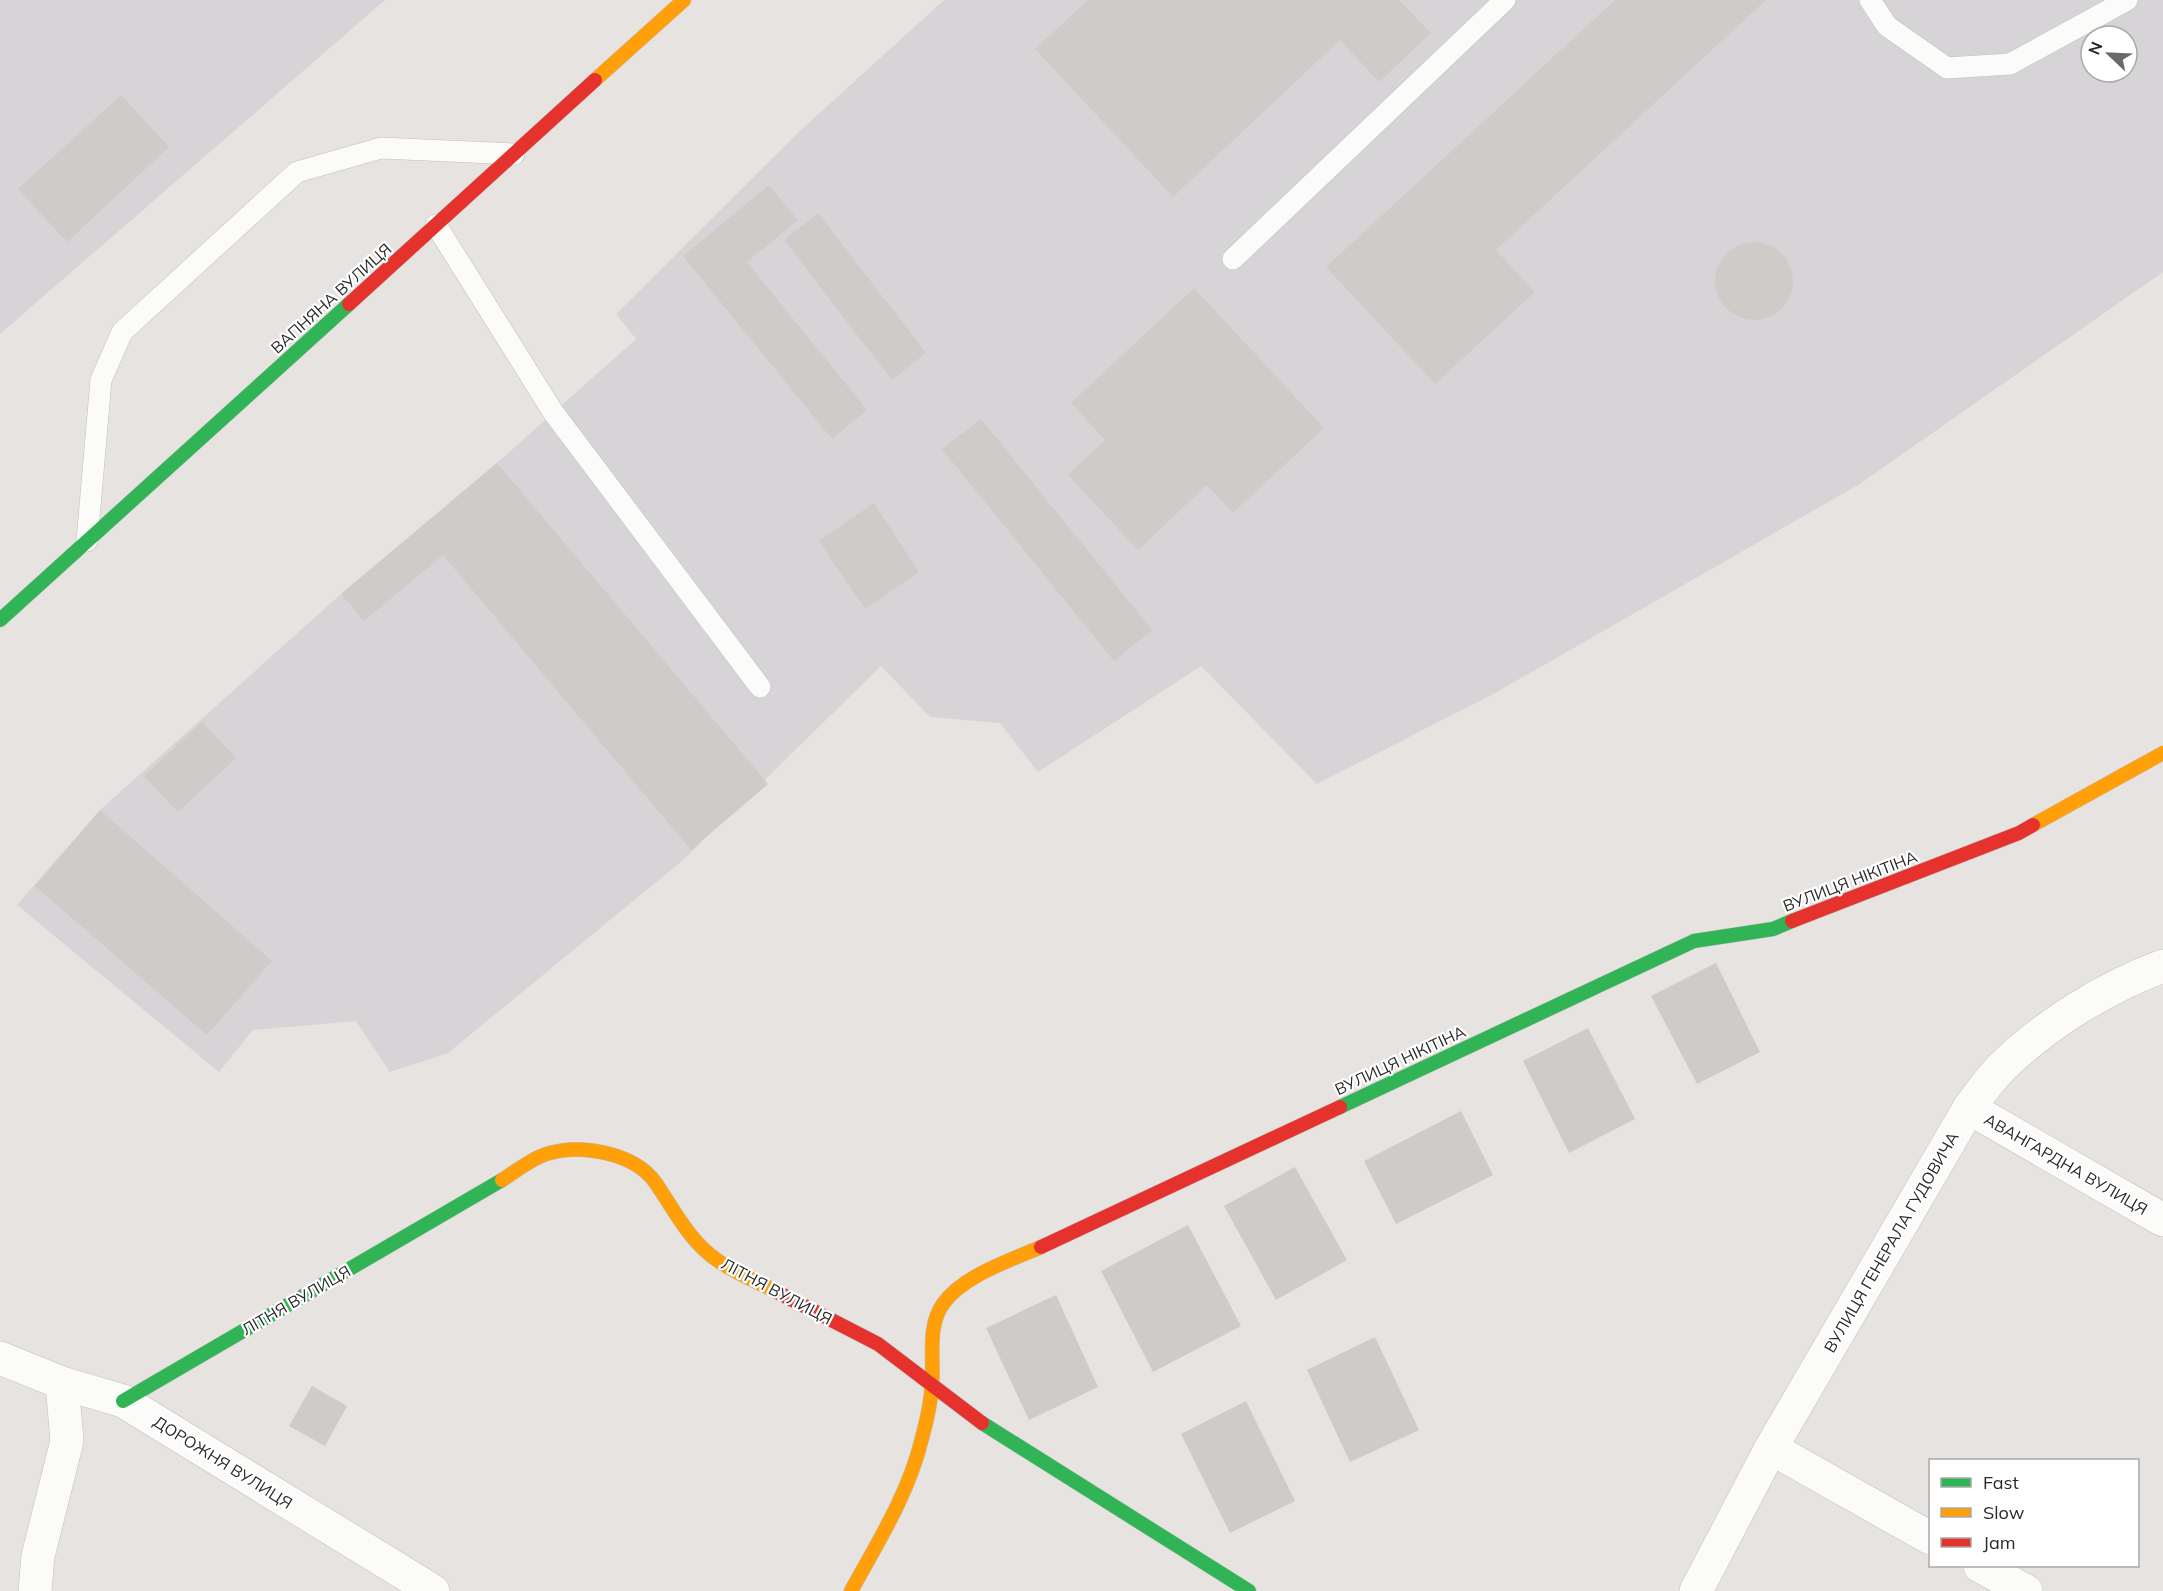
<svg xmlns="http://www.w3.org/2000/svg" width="2163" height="1591" font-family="Mulish,sans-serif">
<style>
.industrial{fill:#d6d4d7;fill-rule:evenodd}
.building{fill:#cecbc9}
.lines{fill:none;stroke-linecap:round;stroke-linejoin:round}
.lane-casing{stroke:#c1c0c0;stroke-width:22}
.street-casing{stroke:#c1c0c0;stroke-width:34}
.fast-casing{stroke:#c1c0c0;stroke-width:15}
.slow-casing{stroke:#c1c0c0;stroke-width:15}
.jam-casing{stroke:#c1c0c0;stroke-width:15}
.lane{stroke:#fbfbfa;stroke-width:21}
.street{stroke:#fbfbfa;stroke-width:33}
.fast{stroke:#30b455;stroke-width:14}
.slow{stroke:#ff9f0a;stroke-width:14}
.jam{stroke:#e5322d;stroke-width:14}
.labels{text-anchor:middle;stroke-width:4.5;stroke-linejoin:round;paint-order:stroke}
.street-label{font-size:16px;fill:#292929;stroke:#fff}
</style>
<rect width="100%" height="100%" fill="#e6e3e0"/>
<!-- industrial -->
<g class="industrial">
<polygon points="0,0 385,0 0,334"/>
<path d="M944,0H2163V272L1858,485L1495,693L1317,784L1201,666L1038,772L1000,723L930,717L881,666L683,860L448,1053L390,1072L356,1021L253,1030L219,1072L17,905L100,810L341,594L497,463L636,339L616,314L802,129ZM2091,36H2127V72H2091Z"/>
</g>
<!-- building -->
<g class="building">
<polygon points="1088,0 1399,0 1431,33 1379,82 1340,40 1173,197 1035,49"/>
<polygon points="1615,0 1766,0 1496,250 1535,292 1435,384 1326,267"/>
<polygon points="121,95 169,147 67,242 18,189"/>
<polygon points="769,185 798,220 747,262 867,410 832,439 683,256"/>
<polygon points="818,213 926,353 892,380 784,240"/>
<circle cx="1754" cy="281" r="39"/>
<polygon points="1194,288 1324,428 1233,513 1207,485 1138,550 1068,475 1105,440 1071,403"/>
<polygon points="981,419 1152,630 1114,661 942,449"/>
<polygon points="497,463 768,784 691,850 443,555 364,621 341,594"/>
<polygon points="874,503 919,572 865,609 819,541"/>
<polygon points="202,722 236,758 178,812 144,776"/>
<polygon points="100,810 272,961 207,1035 35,886"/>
<polygon points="1716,963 1760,1052 1697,1084 1651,996"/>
<polygon points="1588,1028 1635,1119 1569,1153 1523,1061"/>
<polygon points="1461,1111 1493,1175 1396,1224 1364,1161"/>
<polygon points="1295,1167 1347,1260 1276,1300 1224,1206"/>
<polygon points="1188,1225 1241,1326 1153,1372 1101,1271"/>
<polygon points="1056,1295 1098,1387 1029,1420 986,1328"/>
<polygon points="1375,1337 1419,1430 1350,1462 1307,1370"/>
<polygon points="312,1386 347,1406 325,1446 289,1426"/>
<polygon points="1246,1401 1295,1501 1230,1533 1181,1434"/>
</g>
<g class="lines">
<defs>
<g id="lane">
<polyline points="1870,0 1887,26 1947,68 2010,64 2127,0"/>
<polyline points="436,225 553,412 760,687"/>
<polyline points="1233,259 1505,0"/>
<polyline points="87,541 101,380 122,332 297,172 381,148 514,154"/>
</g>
<g id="street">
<polyline points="1969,1108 2163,1220"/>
<polyline points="0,1358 62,1383 123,1401 433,1591"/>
<polyline points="1771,1448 1930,1538"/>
<polyline points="1980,1566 2026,1591"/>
<polyline points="35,1591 38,1556 67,1441 62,1383"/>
<path d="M1696,1591L1771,1448L1969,1108C1979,1095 1989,1080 2001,1068C2046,1024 2104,988 2163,966"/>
</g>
<g id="fast">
<polyline points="0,620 349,304"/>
<polyline points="1340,1107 1694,941 1773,929 1792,921"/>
<polyline points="123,1401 502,1180"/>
<polyline points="982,1423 1249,1591"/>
</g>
<g id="slow">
<polyline points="595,80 684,0"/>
<polyline points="2033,825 2163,753"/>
<path d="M502,1180C515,1172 535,1156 550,1153C582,1144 634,1153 655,1182C673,1208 689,1241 717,1260C735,1273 758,1282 777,1292"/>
<path d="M851,1591C878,1542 909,1493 922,1438C927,1420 931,1402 932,1384C934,1358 927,1326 943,1304C962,1276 1011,1260 1041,1247"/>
</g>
<g id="jam">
<polyline points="349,304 595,80"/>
<polyline points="1792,921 2019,833 2033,825"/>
<polyline points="1041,1247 1340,1107"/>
<polyline points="777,1292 878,1344 982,1423"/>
</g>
</defs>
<!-- lane casing -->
<use href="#lane" class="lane-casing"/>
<!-- street casing -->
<use href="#street" class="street-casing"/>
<!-- fast casing -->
<use href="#fast" class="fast-casing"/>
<!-- slow casing -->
<use href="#slow" class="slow-casing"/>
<!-- jam casing -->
<use href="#jam" class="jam-casing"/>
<!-- lane -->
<use href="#lane" class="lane"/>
<!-- street -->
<use href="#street" class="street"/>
<!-- fast -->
<use href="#fast" class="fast"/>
<!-- slow -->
<use href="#slow" class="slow"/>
<!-- jam -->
<use href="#jam" class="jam"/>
</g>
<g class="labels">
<!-- street labels -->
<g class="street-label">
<text transform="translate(331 298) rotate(-42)" y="6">ВАПНЯНА ВУЛИЦЯ</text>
<text transform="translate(1850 881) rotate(-21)" y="6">ВУЛИЦЯ НІКІТІНА</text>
<text transform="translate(1400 1060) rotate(-25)" y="6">ВУЛИЦЯ НІКІТІНА</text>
<text transform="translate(2066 1164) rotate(30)" y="6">АВАНГАРДНА ВУЛИЦЯ</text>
<text transform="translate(1891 1242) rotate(-60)" y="6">ВУЛИЦЯ ГЕНЕРАЛА ГУДОВИЧА</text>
<text transform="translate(777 1291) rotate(28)" y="6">ЛІТНЯ ВУЛИЦЯ</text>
<text transform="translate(296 1300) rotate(-30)" y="6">ЛІТНЯ ВУЛИЦЯ</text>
<text transform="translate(223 1462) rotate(32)" y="6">ДОРОЖНЯ ВУЛИЦЯ</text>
</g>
</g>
<!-- legend -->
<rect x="1929" y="1459" width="210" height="108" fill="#ffffff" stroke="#a9a9a9" stroke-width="1.5"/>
<rect x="1941" y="1478" width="30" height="9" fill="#30b455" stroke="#a9a9a9" stroke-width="1.5"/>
<text x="1983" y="1489" font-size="18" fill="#292929">Fast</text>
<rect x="1941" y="1508" width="30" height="9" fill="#ff9f0a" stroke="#a9a9a9" stroke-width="1.5"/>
<text x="1983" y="1519" font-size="18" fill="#292929">Slow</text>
<rect x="1941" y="1538" width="30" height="9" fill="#e5322d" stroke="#a9a9a9" stroke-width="1.5"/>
<text x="1983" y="1549" font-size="18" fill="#292929">Jam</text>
<!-- north arrow -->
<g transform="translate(2109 54) rotate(293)"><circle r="28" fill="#ffffff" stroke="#a9a9a9" stroke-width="1.5"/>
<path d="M0-4.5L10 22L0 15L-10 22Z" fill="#6b6a69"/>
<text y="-9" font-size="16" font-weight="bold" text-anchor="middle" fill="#292929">N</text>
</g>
</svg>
